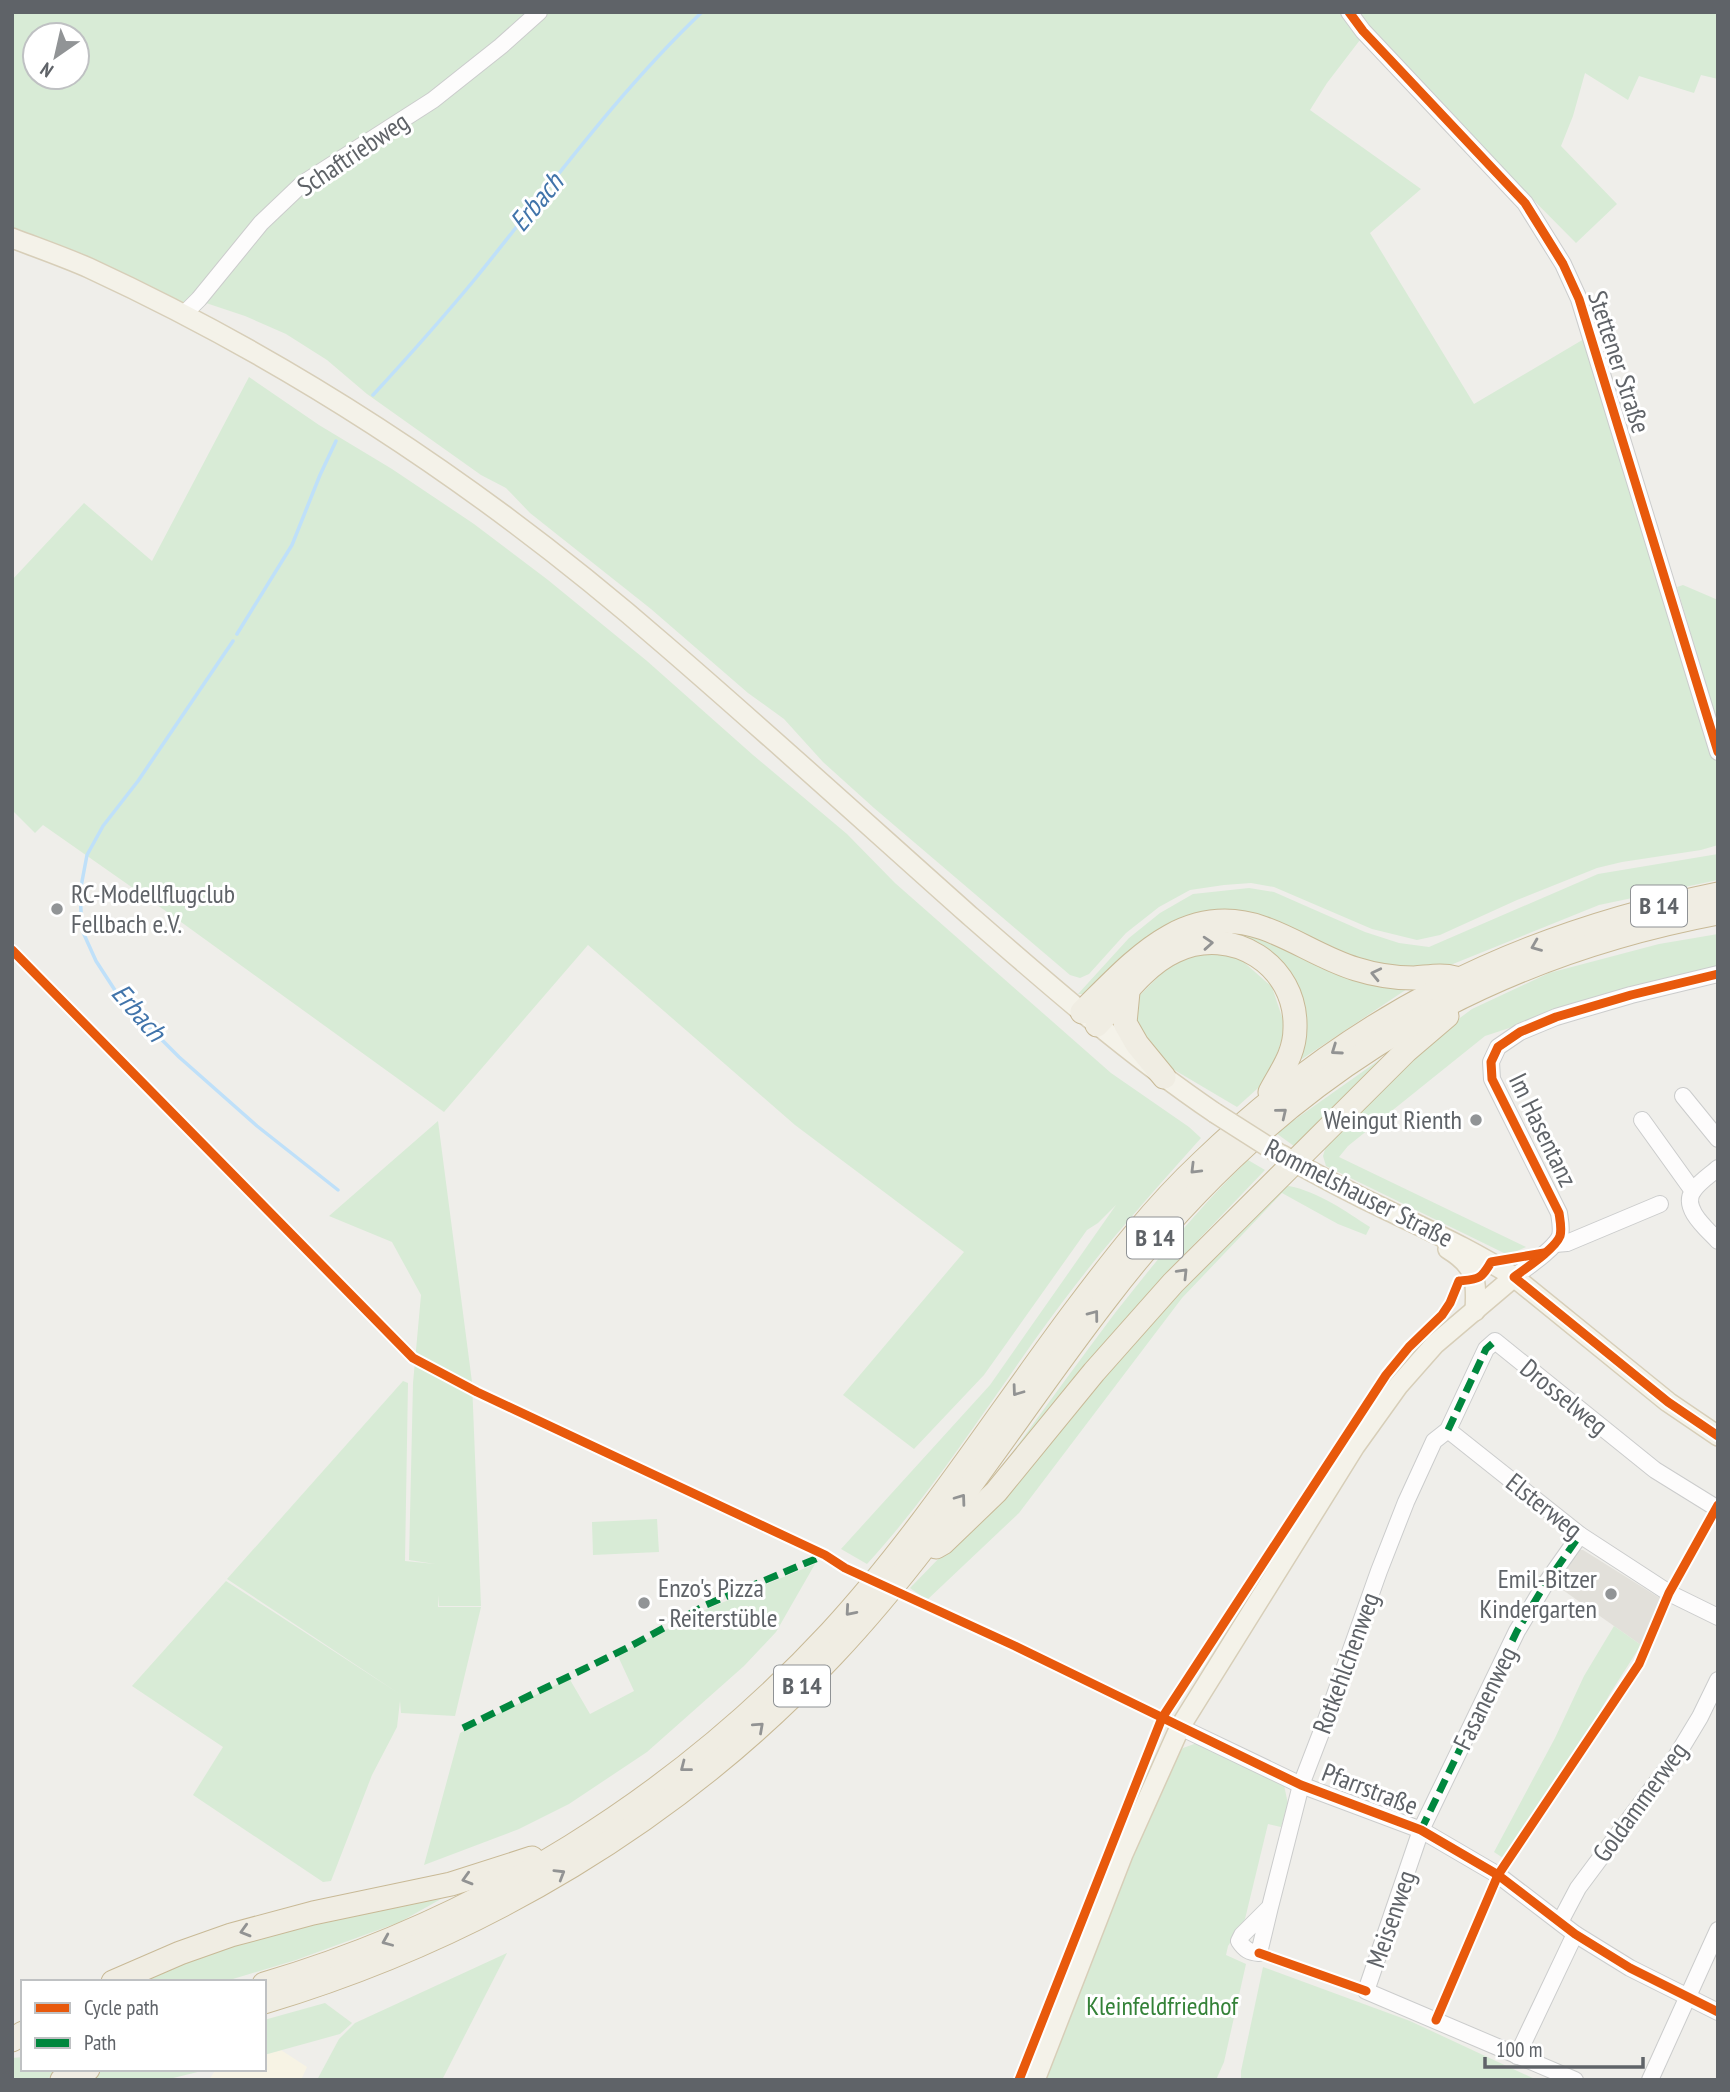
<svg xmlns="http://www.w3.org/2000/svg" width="1730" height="2092" font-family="'PT Sans Narrow',sans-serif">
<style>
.commercial{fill:#f7f3e4}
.education{fill:#e2e0da}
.green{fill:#d8ebd6;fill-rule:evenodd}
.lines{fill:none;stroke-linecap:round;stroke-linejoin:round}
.stream{stroke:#bfe0f9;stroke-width:3.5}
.minor-casing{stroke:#cbcccc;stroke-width:18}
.major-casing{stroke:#d7ceb8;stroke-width:22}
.highway-casing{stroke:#c8b996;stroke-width:25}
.minor{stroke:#fdfcfc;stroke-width:16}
.major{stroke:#f4f2e9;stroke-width:19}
.highway{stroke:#f0ede3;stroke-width:23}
.major-bridge-casing{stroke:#d7ceb8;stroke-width:22;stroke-linecap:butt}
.major-bridge{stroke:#f4f2e9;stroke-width:19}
.quiet{stroke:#00873e;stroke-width:7;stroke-dasharray:14 7;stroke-linecap:butt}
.cycleway-casing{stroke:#fff;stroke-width:13}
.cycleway{stroke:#e8590c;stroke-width:9}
.oneway{stroke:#929393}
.poi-dot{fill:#919496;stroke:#fff;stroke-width:2.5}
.labels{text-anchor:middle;stroke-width:6;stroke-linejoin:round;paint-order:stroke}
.shield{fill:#fff;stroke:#8f9295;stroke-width:2}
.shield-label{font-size:24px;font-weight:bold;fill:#5f6368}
.street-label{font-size:26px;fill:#5f6368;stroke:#fff}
.poi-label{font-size:26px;fill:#5f6368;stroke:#fff;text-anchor:start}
.park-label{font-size:26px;fill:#348238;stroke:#fff}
.water-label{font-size:28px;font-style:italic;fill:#4174aa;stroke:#fff}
</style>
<rect width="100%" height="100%" fill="#efeeea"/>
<!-- commercial -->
<polygon class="commercial" points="281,2050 307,2067 301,2080 209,2080 216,2069 264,2069 264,2055"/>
<!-- education -->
<polygon class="education" points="1577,1550 1583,1550 1663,1600 1641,1645 1560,1588 1556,1583 1556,1579"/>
<!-- green -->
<g class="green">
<path d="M12,12H533L432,96L301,181L185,305L12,230ZM35,35H77V77H35Z"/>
<polygon points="546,12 1346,12 1363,36 1327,83 1310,110 1421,189 1370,233 1474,404 1589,336 1718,762 1718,845 1701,850 1622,862 1597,868 1517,900 1440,935 1417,940 1372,929 1274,887 1251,883 1224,885 1190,890 1159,907 1126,933 1089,974 1080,978 1070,975 874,808 823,762 784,719 748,693 651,609 530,513 506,488 481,475 367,394 327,360 286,334 245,316 203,302 265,226 304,188"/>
<polygon points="1357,12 1718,12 1718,79 1701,75 1694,93 1639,76 1628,100 1585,73 1573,116 1561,146 1617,204 1576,243 1445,111 1367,28"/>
<path d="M249,377L319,425L392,469L474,524L548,580L647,661L753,755L847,834L895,883L1111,1073L1189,1127L1201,1138C1153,1192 1104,1246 1061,1304C996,1391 940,1484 867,1564L841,1549L990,1385L1116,1205L1098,1223L1087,1230L984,1375L914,1449L843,1395L964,1252L795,1125L588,945L444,1112L170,914L43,825L35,833L12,810V580L84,503L152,561Z"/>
<polygon points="1683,585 1718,600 1718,714 1715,716 1677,587"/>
<polygon points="1718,854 1718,880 1599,905 1448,966 1391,970 1209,913 1091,994 1078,994 1129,938 1160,913 1193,894 1249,888 1274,892 1365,932 1399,943 1429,947 1598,874"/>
<polygon points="1205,928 1252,931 1410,987 1296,1063 1304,1015 1286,966 1251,942 1203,936"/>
<polygon points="1718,934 1718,969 1650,982 1485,1036 1348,1146 1339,1157 1526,1247 1508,1255 1326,1166 1323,1156 1326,1146 1430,1040 1472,1009 1549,973 1659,944"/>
<polygon points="1206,951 1238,957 1272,987 1286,1029 1267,1080 1237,1107 1171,1068 1133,1019 1138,997 1162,973 1185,958"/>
<polygon points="1406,1041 1298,1149 1276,1133"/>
<polygon points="438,1121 472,1382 481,1606 439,1606 438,1595 438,1607 481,1607 455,1716 401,1713 400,1701 397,1727 372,1775 331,1881 323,1882 193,1795 223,1747 132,1686 226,1581 398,1693 227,1579 403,1381 408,1383 405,1561 435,1564 409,1560 413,1383 421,1295 392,1242 329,1216"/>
<path d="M1248,1160L1265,1170L1156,1284L973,1507C1020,1442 1067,1377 1115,1313C1157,1260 1199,1207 1248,1160Z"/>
<path d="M1289,1186C1319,1192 1345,1211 1370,1227L1366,1235L1338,1224L1282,1193L1182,1298L1019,1513L927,1600L910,1588L945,1552L1164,1306L1281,1187Z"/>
<polygon points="657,1519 659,1552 593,1555 592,1522"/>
<polygon points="815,1564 776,1632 744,1666 647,1752 569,1804 519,1829 424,1865 460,1733 569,1678 590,1714 634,1691 617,1654 707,1609"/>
<polygon points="1614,1626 1641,1645 1611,1692 1578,1749 1506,1860 1494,1852 1555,1738 1584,1676"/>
<polygon points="1197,1743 1284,1785 1288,1804 1281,1827 1268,1824 1245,1919 1228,1946 1226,1955 1246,1964 1224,2062 1216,2080 1042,2080 1137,1843 1177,1757 1183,1748"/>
<polygon points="441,1899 400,1922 296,1960 223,1982 138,1982 180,1961 341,1915"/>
<polygon points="507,1953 442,2080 317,2080 339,2039 355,2023"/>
<polygon points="1263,1967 1410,2021 1537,2080 1241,2080 1241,2071"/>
<polygon points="325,2003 352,2023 340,2034 264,2055 264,2020"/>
<polygon points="23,2057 23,2069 67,2069 44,2080 12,2080 12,2058"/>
<polygon points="103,2069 210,2069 165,2080 80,2080"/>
</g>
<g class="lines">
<!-- stream -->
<g class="stream">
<path d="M373,395C408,357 442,319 475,279C548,189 617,93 702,12"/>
<polyline points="237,634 292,545 320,475 336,441"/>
<polyline points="233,641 138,781 103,826 87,855 80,892 82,930 96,961 120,998 179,1057 257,1126 338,1190"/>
</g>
<defs>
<g id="minor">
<polyline points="1349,12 1363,31 1525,203 1563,264 1579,299 1718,752"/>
<polyline points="184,314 199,299 261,223 302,184 433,100 501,46 539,12"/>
<polyline points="1683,1096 1718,1139"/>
<polyline points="1642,1120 1693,1191"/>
<path d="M1718,1168C1710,1175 1699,1182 1693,1191C1681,1208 1707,1229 1718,1241"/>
<polyline points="1555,1244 1567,1243 1660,1204"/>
<path d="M1514,1277C1526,1268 1555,1249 1560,1236C1562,1229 1560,1220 1559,1213L1492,1079L1491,1062L1498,1047L1520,1032L1556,1017L1631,995L1718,974"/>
<polyline points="1448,1430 1580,1535 1669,1593 1718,1617"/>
<polyline points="1180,1727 1301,1785 1421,1830 1498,1875 1575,1934 1630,1968 1718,2012"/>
<path d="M1270,1907L1259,1953C1249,1952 1245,1950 1239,1941L1242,1935L1270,1907L1301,1785L1326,1720L1379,1571L1406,1502L1434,1441L1448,1430L1486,1349L1495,1341L1655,1470L1718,1509"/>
<polyline points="1560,1922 1578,1888 1677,1755 1700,1717 1718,1680"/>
<polyline points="1517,2056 1575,1934"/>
<polyline points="1575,2080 1366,1991 1421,1830 1517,1631 1544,1586 1580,1535"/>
<polyline points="1650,2080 1718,1930"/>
</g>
<g id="major">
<path d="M12,238C38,248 64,257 89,268C299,365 492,494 666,646C768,734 868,825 969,915C1048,984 1128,1054 1215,1113"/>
<path d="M1282,1155C1317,1175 1353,1194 1389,1211C1432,1232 1474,1251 1514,1277L1668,1402L1718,1436"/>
<path d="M1448,1249C1476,1266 1477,1280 1475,1311"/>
<polyline points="1035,2080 1123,1854 1180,1727 1355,1446 1398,1386 1435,1344 1514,1277"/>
</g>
<g id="highway">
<polyline points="1128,992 1125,1023 1137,1044 1164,1077"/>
<path d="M1082,1012C1133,962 1184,900 1263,928C1295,939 1323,959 1356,969C1375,975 1394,978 1414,978C1429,977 1441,974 1456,978"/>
<path d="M1097,1025C1120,1000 1144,965 1175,951C1232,924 1297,965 1295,1028C1295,1054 1281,1071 1270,1092"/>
<polyline points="936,1547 943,1543 996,1492 1094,1372 1173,1283 1406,1051 1447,1016"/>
<polyline points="113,1982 180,1953 231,1935 313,1913 451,1884 532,1858"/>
<path d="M264,1984C481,1920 677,1798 831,1632C922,1533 994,1419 1074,1312C1113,1260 1154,1207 1202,1162C1352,1017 1513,936 1718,894"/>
<path d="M264,2002C481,1937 678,1820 833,1655C937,1545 1015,1417 1107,1298C1266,1090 1459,962 1718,913"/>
<polyline points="12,2040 23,2033"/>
<polyline points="62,2080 88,2069"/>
</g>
</defs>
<!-- minor casing -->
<use href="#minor" class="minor-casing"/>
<!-- major casing -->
<use href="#major" class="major-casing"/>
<!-- highway casing -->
<use href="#highway" class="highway-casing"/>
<!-- minor -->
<use href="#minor" class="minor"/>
<!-- major -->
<use href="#major" class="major"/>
<!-- highway -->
<use href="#highway" class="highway"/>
<defs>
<polyline id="major-bridge" points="1215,1113 1278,1153"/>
</defs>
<!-- major-bridge casing -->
<use href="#major-bridge" class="major-bridge-casing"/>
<!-- major-bridge -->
<use href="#major-bridge" class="major-bridge"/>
<!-- quiet -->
<g class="quiet">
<polyline points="1448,1430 1486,1349 1495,1341"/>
<polyline points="463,1728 629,1647 706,1605 825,1555"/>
<polyline points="1421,1830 1517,1631 1544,1586 1580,1535"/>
</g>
<defs>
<g id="cycleway">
<polyline points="1349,12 1363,31 1525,203 1563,264 1579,299 1718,752"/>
<polyline points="12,950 413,1358 477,1392 825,1555 845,1568 1015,1646 1301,1785 1421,1830 1498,1875 1575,1934 1630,1968 1718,2012"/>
<path d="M1718,974L1631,995L1556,1017L1520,1032L1498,1047L1491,1062L1492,1079L1559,1213C1560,1220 1562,1229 1560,1236C1555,1249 1526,1268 1514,1277L1668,1402L1718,1436"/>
<polyline points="1259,1953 1366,1991"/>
<polyline points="1436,2020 1498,1875 1639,1664 1669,1593 1718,1505"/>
<path d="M1019,2080L1162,1718L1386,1375L1409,1347L1442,1315L1450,1303L1459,1281C1478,1279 1481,1280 1491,1262L1544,1253"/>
</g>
</defs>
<!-- cycleway casing -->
<use href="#cycleway" class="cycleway-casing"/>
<!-- cycleway -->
<use href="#cycleway" class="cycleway"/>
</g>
<!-- one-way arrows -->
<defs><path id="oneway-chevron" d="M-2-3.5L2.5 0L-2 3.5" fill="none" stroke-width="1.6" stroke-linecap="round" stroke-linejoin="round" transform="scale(1.75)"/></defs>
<g class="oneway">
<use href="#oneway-chevron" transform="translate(1208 943) rotate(-4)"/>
<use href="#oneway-chevron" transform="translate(1536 946) rotate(158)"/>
<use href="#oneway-chevron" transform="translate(1376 974) rotate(-167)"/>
<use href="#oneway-chevron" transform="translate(1336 1050) rotate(145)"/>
<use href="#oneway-chevron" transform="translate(1282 1113) rotate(-39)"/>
<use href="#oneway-chevron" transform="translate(1195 1169) rotate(135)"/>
<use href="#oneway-chevron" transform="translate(1183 1273) rotate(-46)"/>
<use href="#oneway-chevron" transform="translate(1094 1315) rotate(-53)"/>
<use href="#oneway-chevron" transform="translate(1017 1391) rotate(126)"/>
<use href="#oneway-chevron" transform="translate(961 1499) rotate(-54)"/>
<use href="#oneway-chevron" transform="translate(850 1611) rotate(131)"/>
<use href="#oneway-chevron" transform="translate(759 1727) rotate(-42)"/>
<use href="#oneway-chevron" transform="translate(685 1767) rotate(142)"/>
<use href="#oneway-chevron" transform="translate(560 1874) rotate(-31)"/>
<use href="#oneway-chevron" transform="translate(467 1879) rotate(164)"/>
<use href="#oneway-chevron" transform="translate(245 1931) rotate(164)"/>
<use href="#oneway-chevron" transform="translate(387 1941) rotate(157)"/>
</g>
<!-- markers -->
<g class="poi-dot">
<circle cx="57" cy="909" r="7"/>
<circle cx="1476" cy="1120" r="7"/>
<circle cx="1611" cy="1594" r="7"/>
<circle cx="644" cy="1603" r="7"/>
</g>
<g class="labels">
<!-- shield labels -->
<g class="shield">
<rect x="1631" y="885.5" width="56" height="41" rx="5"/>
<rect x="1127" y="1217.5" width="56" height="41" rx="5"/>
<rect x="774" y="1665.5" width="56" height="41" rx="5"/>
</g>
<g class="shield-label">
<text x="1659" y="914">B 14</text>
<text x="1155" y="1246">B 14</text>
<text x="802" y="1694">B 14</text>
</g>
<!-- street labels -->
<g class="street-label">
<text transform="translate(353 154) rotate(-34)" y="9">Schaftriebweg</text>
<text transform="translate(1619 362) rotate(72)" y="9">Stettener Straße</text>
<text transform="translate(1543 1130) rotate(64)" y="9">Im Hasentanz</text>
<text transform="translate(1359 1193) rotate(27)" y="9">Rommelshauser Straße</text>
<text transform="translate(1564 1397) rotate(39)" y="9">Drosselweg</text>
<text transform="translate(1544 1506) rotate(38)" y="9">Elsterweg</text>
<text transform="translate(1346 1663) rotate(-70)" y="9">Rotkehlchenweg</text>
<text transform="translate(1485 1698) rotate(-64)" y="9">Fasanenweg</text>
<text transform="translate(1370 1789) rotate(21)" y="9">Pfarrstraße</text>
<text transform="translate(1640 1802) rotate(-54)" y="9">Goldammerweg</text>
<text transform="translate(1391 1919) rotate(-71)" y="9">Meisenweg</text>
</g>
<!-- poi labels -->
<g class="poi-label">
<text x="71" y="903">RC-Modellflugclub<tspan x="71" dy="30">Fellbach e.V.</tspan></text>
<text x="1462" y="1129" text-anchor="end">Weingut Rienth</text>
<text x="1597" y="1588" text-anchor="end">Emil-Bitzer<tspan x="1597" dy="30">Kindergarten</tspan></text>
<text x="658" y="1597">Enzo's Pizza<tspan x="658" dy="30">- Reiterstüble</tspan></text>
</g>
<!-- park labels -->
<g class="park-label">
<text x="1162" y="2015">Kleinfeldfriedhof</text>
</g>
<!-- water labels -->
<g class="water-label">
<text transform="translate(536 202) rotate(-50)" y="10">Erbach</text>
<text transform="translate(139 1012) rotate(49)" y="10">Erbach</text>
</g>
</g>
<!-- border -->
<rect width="1730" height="2092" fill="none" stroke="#5f6368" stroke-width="28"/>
<!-- legend -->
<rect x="21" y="1980" width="245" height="91" fill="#ffffff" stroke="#bfc1c3" stroke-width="2"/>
<rect x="35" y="2003" width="35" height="10" fill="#e8590c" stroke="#bfc1c3" stroke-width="2"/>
<text x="84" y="2015" font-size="21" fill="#5f6368">Cycle path</text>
<rect x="35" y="2038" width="35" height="10" fill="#00873e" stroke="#bfc1c3" stroke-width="2"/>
<text x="84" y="2050" font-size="21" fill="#5f6368">Path</text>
<!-- north arrow -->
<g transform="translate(56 56) rotate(214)"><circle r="33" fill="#ffffff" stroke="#bfc1c3" stroke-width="2"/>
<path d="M0-5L12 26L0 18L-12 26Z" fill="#919496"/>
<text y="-10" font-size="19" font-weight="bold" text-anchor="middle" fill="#5f6368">N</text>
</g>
<!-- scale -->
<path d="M1485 2057v10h158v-10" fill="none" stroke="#5f6368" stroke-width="3.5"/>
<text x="1496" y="2057" font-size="21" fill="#5f6368" stroke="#ffffff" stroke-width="5" paint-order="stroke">100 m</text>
</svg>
